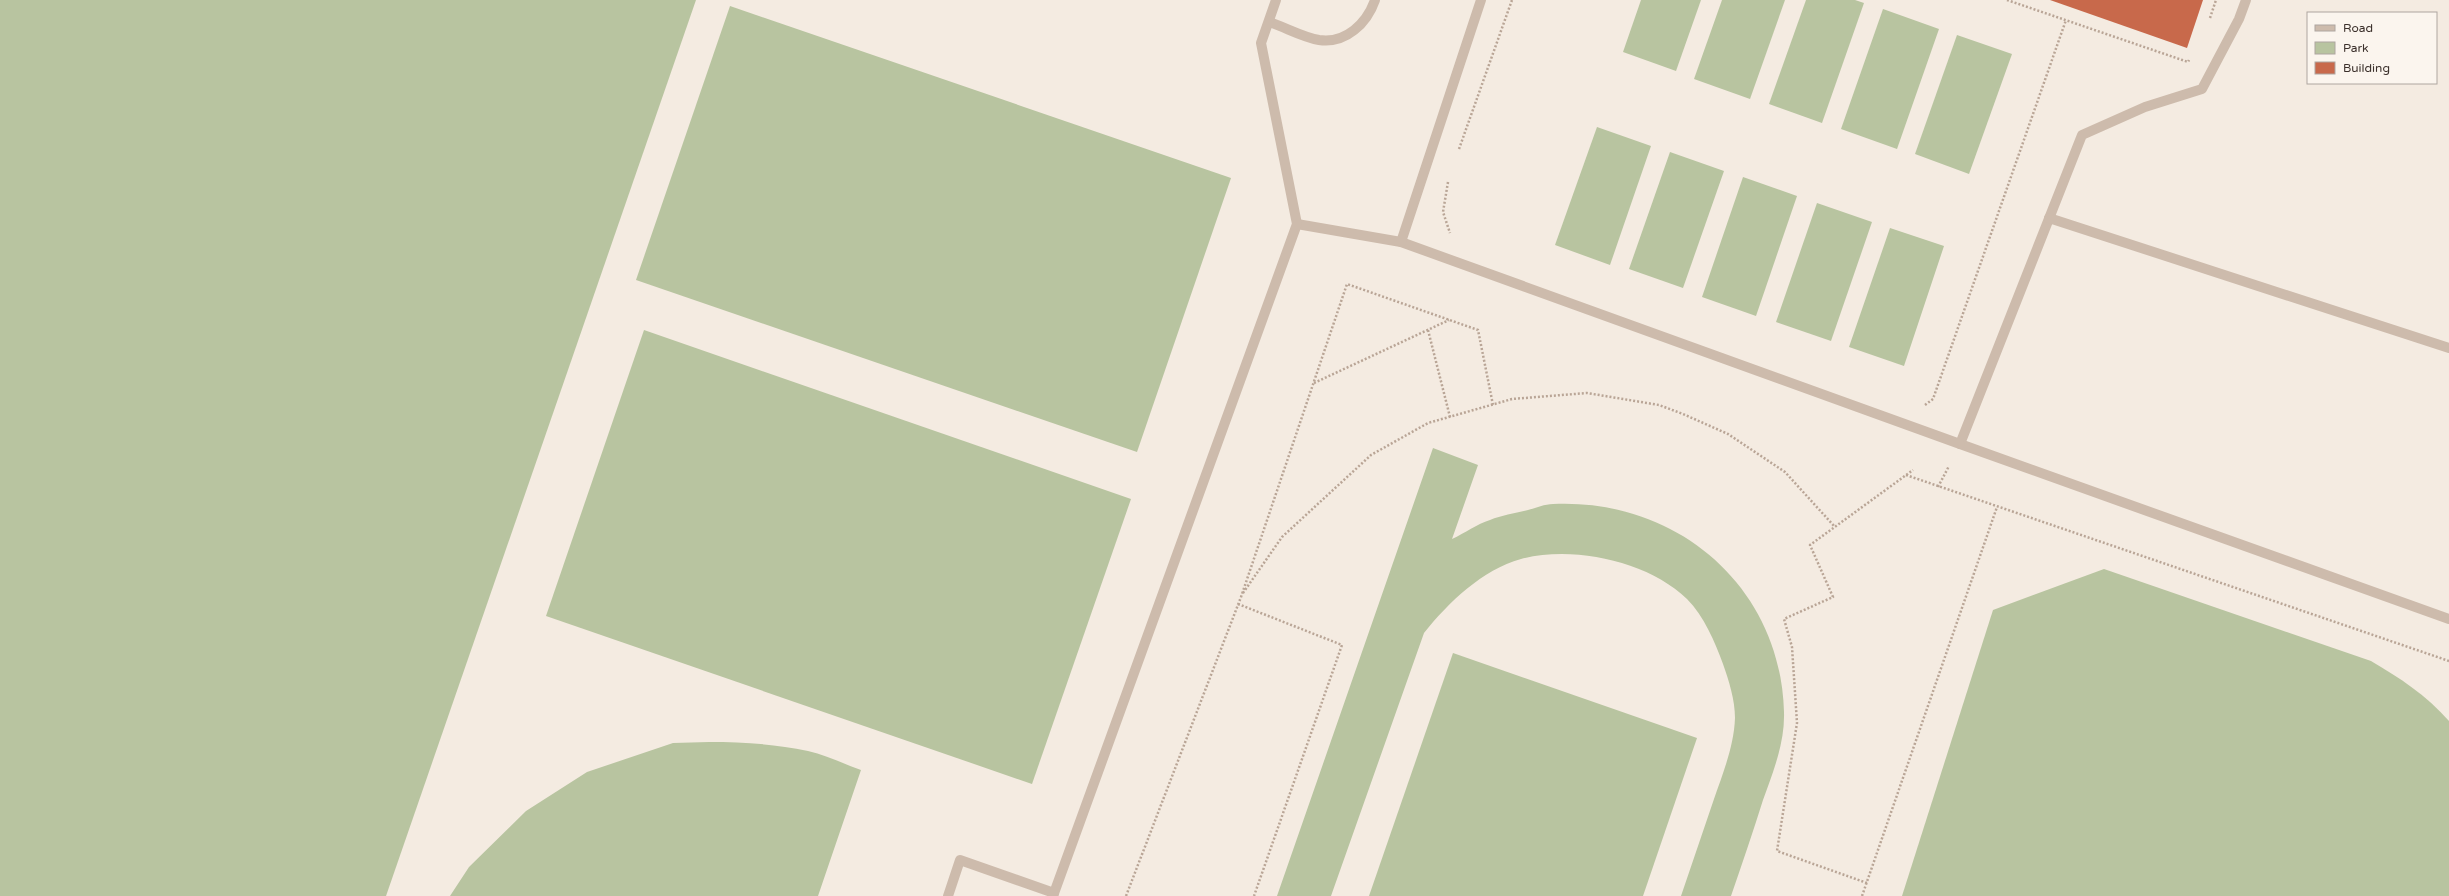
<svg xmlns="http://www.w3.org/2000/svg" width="2449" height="896" font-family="'Varela Round',sans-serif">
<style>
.green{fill:#b8c4a0}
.building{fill:#c8694b}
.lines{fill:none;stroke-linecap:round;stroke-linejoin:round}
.path{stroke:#b9a596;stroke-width:2.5;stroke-dasharray:2 2;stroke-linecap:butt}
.minor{stroke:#cdbbac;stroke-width:10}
</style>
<rect width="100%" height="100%" fill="#f4ebe1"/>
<!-- green -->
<g class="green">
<polygon points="0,0 696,0 386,896 0,896"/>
<polygon points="1641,0 1701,0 1676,71 1623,52"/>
<polygon points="1722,0 1785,0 1750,99 1694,79"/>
<polygon points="1806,0 1855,0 1864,3 1822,123 1769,104"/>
<polygon points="730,6 1231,178 1137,452 636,280"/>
<polygon points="1883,9 1939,29 1897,149 1841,129"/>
<polygon points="1957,35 2012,54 1969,174 1915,154"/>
<polygon points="1597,127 1651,146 1610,265 1555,245"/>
<polygon points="1670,152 1724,171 1683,288 1629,269"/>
<polygon points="1743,177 1797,196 1756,316 1702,297"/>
<polygon points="1817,203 1872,222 1831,341 1776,322"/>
<polygon points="1890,228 1944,246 1904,366 1849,347"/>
<polygon points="644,330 1131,499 1032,784 546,616"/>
<path d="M1433,448L1478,465L1452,539C1465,533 1477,524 1490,520C1502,515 1516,513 1528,510C1536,508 1545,504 1553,504C1677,498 1781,587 1784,712C1785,743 1773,772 1763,800C1753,832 1742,864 1731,896H1681C1692,864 1703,831 1714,799C1723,773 1734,746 1735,718C1735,700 1729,681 1723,664C1715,642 1704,616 1687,599C1648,561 1573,545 1521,559C1482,570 1449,602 1424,633L1331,896H1277Z"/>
<path d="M2104,569L2371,661C2400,678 2426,695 2449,721V896H1902L1993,610Z"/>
<polygon points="1453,653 1697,738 1643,896 1369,896"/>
<path d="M709,742C743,742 775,744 808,751C826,755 844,764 861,770L818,896H450L469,867L526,811L587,772L673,743Z"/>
</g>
<!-- building -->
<polygon class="building" points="2050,0 2203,0 2187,48"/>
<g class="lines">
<!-- path -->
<g class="path">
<polyline points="2007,0 2188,62 2189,60"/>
<polyline points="2210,18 2216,0"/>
<polyline points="1459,149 1512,0"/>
<polyline points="1448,182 1443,212 1450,233"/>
<polyline points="1428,330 1450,417"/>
<polyline points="1314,383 1449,320"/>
<polyline points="1925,405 1933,399 2066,20"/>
<polyline points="1906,475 2449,661"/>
<polyline points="1938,487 1949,466"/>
<polyline points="1243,593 1282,537 1371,455 1428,423 1512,399 1587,393 1659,405 1683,414 1728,434 1785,472 1835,527"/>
<polyline points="1238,604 1342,645 1254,896"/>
<polyline points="1867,883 1777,851 1797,723 1792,647 1784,619 1833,597 1810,545 1913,470"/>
<polyline points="1126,896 1241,597 1347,284 1478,330 1493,405"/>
<polyline points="1862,896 1997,507"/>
</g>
<!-- minor -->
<g class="minor">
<polyline points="2246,0 2239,19 2202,89 2145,107 2082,135 1960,444 2449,619"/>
<path d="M1269,22C1285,27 1302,37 1319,40C1346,44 1367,23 1375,0"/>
<polyline points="2049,218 2449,348"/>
<polyline points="1297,224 1401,242 1960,444"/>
<polyline points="1401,242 1481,0"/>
<polyline points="948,896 960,860 1054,893"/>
<polyline points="1053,896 1297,224 1261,43 1276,0"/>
</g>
</g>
<!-- legend -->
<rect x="2307" y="12" width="130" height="72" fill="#fbf5ee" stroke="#aea6a0"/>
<rect x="2315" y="25" width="20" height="6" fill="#cdbbac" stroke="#aea6a0"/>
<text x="2343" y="32" font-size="12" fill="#3b302b">Road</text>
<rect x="2315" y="42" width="20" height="12" fill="#b8c4a0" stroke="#aea6a0"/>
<text x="2343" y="52" font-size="12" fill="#3b302b">Park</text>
<rect x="2315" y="62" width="20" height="12" fill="#c8694b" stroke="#aea6a0"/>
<text x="2343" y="72" font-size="12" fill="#3b302b">Building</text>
</svg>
